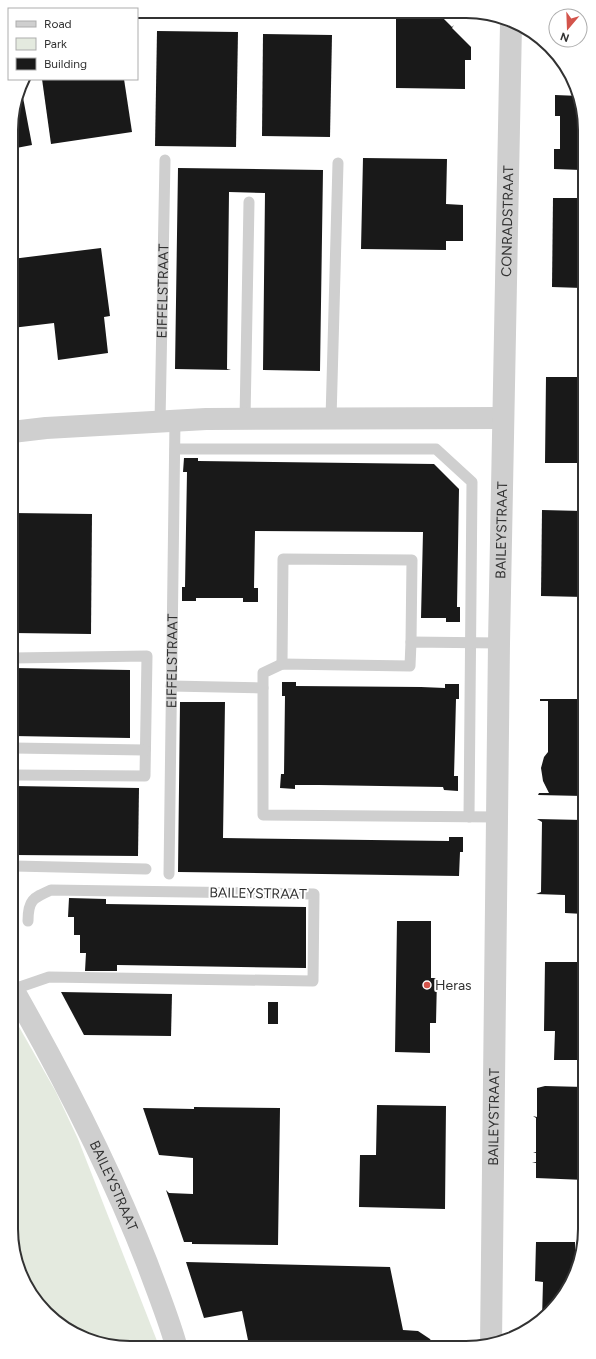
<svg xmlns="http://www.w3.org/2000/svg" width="596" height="1359" font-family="Figtree,sans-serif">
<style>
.green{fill:#e4eadf}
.building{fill:#191919}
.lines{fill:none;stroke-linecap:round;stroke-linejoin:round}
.service{stroke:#cfcfcf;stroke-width:11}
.minor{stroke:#cfcfcf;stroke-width:22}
.poi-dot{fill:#d3544b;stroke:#fff;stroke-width:1.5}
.labels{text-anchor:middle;stroke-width:4;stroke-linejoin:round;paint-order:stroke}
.street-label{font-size:14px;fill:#323232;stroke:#fff}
.poi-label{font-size:14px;fill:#323232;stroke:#fff;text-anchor:start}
.rim{fill:none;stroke:#323232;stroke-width:2}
</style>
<rect width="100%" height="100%" fill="#fff"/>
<!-- green -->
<polygon class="green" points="14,1018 56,1092 78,1139 159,1346 107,1346 51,1318 31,1295 15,1260"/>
<!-- building -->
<g class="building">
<polygon points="426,14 439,14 452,27 454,25 452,28 471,47 471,60 465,60 465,89 396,88 396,19 425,19"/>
<polygon points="157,31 238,32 236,147 155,146"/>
<polygon points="263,34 332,35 330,137 262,136"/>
<polygon points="42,79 124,79 132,132 51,144"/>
<polygon points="21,87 32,145 11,149 11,122"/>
<polygon points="555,95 580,96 581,99 581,170 554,169 554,149 560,149 560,116 555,116"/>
<polygon points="363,158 447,159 446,204 463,205 463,241 446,241 446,250 361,249"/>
<polygon points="178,168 323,170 320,371 263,370 265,193 229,192 227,369 231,370 175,369"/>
<polygon points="553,198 581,198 582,288 552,287"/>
<polygon points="101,248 110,316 104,317 108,353 58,360 54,323 12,328 12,259"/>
<polygon points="580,362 582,362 582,484 579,484 579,463 545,463 546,377 580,377"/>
<polygon points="184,458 198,458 198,461 434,464 459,489 457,607 460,607 460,622 446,622 446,618 421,618 423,532 255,531 254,588 258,588 258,602 243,602 243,598 196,598 196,601 182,601 182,587 185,587 186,529 187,472 183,472"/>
<polygon points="542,510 582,511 583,597 541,596"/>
<polygon points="13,513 92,514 91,634 13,633"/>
<polygon points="13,668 130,670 130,738 13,736"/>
<polygon points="282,682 296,682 296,686 421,687 445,688 445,684 459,684 459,699 456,699 455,738 454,776 458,776 458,791 444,790 443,787 319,785 295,785 295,789 280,788 281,774 284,774 285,696 282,696"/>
<polygon points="540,699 583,699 583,796 538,795 539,793 549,793 543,781 541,768 544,757 548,752 548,701 540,701"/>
<polygon points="180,702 225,702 223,838 449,841 449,837 463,837 463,852 460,852 459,876 178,872"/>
<polygon points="14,786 139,788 138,856 14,855"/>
<polygon points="537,819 583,820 584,914 565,913 565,895 536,894 541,892 542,822"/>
<polygon points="69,898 106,899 106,904 306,907 306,968 117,965 117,971 85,971 86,953 80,953 80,935 74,935 74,917 68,917"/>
<polygon points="397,921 431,921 431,978 437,978 436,1023 430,1023 430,1053 395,1052"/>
<polygon points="545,962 584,962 584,1060 554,1060 555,1031 544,1031"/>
<polygon points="61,992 172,994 171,1036 84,1035"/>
<rect x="268" y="1002" width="10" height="22"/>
<polygon points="545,1086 584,1087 585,1180 536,1178 536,1163 532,1163 536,1162 536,1153 533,1152 536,1152 536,1118 533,1116 537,1117 537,1088"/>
<polygon points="377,1105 446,1106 445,1209 359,1207 360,1155 376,1155"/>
<polygon points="194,1107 280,1108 278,1245 192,1244 192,1242 184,1242 166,1190 169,1193 193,1194 193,1158 159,1155 143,1108 194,1109"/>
<polygon points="536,1242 575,1242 575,1250 582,1250 576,1274 560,1302 542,1319 543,1282 535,1281"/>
<polygon points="186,1262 390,1267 403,1330 418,1331 430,1339 433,1344 249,1345 242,1311 204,1318"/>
</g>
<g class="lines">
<!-- service -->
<g class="service">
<polyline points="245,419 249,202"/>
<polyline points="331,419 338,163"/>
<path id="s1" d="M160,422L165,160"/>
<polyline points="175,449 436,449 472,482 469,817"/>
<polyline points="13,658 147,656 145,776 13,775"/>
<polyline points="282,664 283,559 412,560 411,642"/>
<polyline points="171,686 263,688"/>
<polyline points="13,748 145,750"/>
<polyline points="496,817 263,815 263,673 282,664 410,666 411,642 499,643"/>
<polyline points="14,866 146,869"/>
<path id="s2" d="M169,874L175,421"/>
<path d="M14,989L49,977L313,981L314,894L51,890C33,898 28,900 28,921"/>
</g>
<!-- minor -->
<g class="minor">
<polyline points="12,432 46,428 206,419 503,418"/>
<path id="s3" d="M14,991C64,1079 110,1168 147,1263C157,1290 168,1317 176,1345"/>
<path id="s4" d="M491,1344L499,643L511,24"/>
</g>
</g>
<!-- markers -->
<circle class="poi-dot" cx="427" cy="985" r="4"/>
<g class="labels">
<!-- street labels -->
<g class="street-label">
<text dy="5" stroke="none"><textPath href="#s4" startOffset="1123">CONRADSTRAAT</textPath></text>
<text dy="5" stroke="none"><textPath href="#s1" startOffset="131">EIFFELSTRAAT</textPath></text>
<text dy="5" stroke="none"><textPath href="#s4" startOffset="814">BAILEYSTRAAT</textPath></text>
<text dy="5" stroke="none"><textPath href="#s2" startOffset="213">EIFFELSTRAAT</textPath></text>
<text transform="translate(258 893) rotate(1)" y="5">BAILEYSTRAAT</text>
<text dy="5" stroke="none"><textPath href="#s4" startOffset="227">BAILEYSTRAAT</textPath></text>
<text dy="5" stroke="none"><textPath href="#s3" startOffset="219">BAILEYSTRAAT</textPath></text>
</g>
<!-- poi labels -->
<g class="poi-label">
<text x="435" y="990">Heras</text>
</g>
</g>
<!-- crop -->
<path d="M0 0H596V1359H0ZM130 18H466A112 112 0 0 1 578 130V1229A112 112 0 0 1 466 1341H130A112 112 0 0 1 18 1229V130A112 112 0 0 1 130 18Z" fill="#fff" fill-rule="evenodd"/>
<path class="rim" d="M130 18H466A112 112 0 0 1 578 130V1229A112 112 0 0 1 466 1341H130A112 112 0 0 1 18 1229V130A112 112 0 0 1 130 18Z"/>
<!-- legend -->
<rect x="8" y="8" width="130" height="72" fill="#ffffff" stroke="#adadad"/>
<rect x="16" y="21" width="20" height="6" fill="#cfcfcf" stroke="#adadad"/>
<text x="44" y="28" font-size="12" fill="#323232">Road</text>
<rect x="16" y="38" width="20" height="12" fill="#e4eadf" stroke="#adadad"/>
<text x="44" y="48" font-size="12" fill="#323232">Park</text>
<rect x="16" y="58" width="20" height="12" fill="#191919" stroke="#adadad"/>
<text x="44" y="68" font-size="12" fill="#323232">Building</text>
<!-- north arrow -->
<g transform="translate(568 28) rotate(199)"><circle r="19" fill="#ffffff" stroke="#adadad"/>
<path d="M0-3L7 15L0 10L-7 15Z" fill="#d3544b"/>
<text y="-6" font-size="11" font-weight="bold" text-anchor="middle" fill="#323232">N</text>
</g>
</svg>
